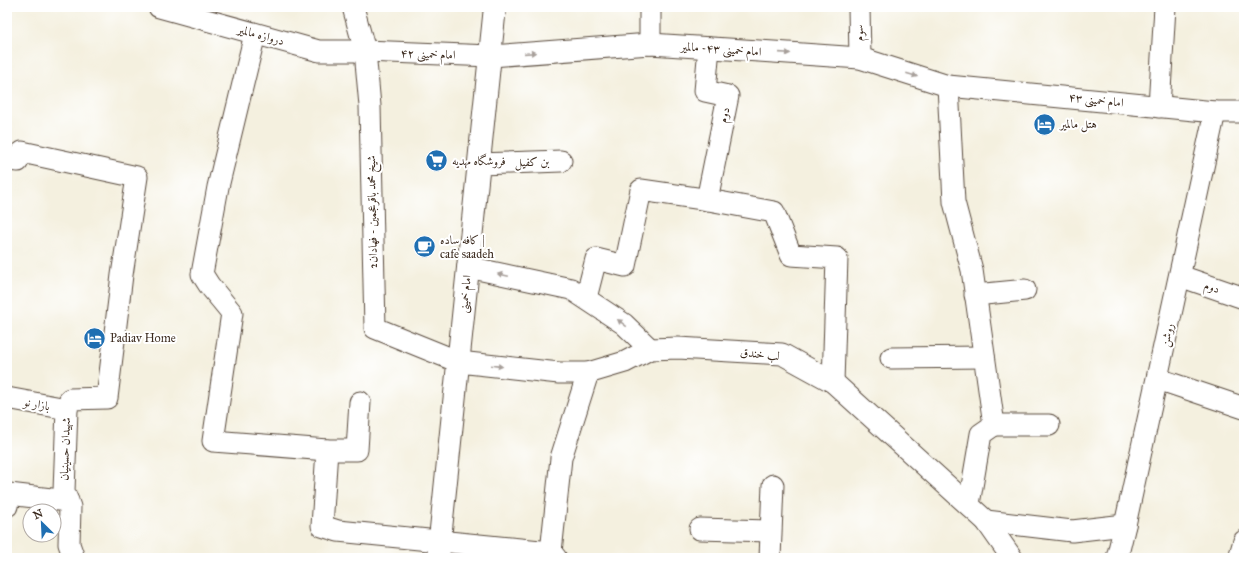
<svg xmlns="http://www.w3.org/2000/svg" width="1251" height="565" font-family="'IM FELL Great Primer',Amiri,serif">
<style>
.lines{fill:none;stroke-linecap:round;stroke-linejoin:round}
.minor-casing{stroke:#57483b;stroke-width:23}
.major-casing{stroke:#57483b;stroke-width:24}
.minor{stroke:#fff;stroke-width:21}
.major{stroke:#fff;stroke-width:22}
.oneway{fill:#a79f9a}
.labels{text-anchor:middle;stroke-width:4;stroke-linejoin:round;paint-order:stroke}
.street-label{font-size:12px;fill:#3b2a1e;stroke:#fff}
.poi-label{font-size:12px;fill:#3b2a1e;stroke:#fff;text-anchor:start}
</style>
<rect width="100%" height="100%" fill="#fff"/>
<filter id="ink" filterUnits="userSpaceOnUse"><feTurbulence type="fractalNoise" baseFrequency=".025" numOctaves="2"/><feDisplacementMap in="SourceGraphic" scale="8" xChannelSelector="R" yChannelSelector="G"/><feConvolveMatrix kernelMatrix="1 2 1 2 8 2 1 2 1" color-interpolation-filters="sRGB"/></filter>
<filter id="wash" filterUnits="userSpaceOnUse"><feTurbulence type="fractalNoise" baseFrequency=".012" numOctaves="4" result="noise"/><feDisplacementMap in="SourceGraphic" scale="16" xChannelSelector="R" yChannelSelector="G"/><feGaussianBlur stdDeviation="0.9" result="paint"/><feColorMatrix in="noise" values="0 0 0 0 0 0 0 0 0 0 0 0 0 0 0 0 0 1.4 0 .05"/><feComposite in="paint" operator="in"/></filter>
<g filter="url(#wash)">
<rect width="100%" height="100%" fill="#f4f0df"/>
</g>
<g filter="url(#ink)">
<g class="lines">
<defs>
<g id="minor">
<polyline points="159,7 319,51 365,51 491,56 650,44 759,51 860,58 948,86 1215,112 1244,112"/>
<polyline points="353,7 365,51 370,106 375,328 459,362 559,373 588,373 625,362 650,349 678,348 782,354 833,382 986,521 1012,558"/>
<polyline points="650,7 650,44"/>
<polyline points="859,7 860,58"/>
<polyline points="255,34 218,187 202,274 209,285 232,313 213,441 327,450 322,526 338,531 551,552 556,558"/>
<polyline points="948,86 954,202 972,270 994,425 981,434 969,504"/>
<polyline points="1159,107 1165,7"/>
<polyline points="7,160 18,161 22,152 137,177 122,275 107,398 70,399 67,409 64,491 70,507 69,544 74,558"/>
<polyline points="479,164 561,161"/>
<polyline points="707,200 728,96 705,91 709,48"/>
<polyline points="468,267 571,289 624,324 650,349"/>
<polyline points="1180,276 1244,298"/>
<polyline points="975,295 1025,290"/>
<polyline points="586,298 596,259 625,266 641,190 703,199 774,212 791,255 837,258 833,382"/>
<polyline points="891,358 984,357"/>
<polyline points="1158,379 1244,408"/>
<polyline points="7,398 67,409"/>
<polyline points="994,425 1049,425"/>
<polyline points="327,450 357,450 360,402"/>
<polyline points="7,506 9,494 68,501"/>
<polyline points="986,521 1072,531 1125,525"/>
<polyline points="700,529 770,531"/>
<polyline points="551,552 561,458 588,373"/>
<polyline points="770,558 773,485"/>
<polyline points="1117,558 1125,525 1215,112"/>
<polyline points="1239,558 1244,541"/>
</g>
<polyline id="major" points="438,558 495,7"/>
</defs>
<!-- minor casing -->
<use href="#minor" class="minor-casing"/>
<!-- major casing -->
<use href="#major" class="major-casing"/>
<!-- minor -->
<use href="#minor" class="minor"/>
<!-- major -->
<use href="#major" class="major"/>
</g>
<!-- one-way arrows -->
<defs><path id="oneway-solid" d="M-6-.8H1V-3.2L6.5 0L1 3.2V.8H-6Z"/></defs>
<g class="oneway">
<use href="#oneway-solid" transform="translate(530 53) rotate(-4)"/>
<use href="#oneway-solid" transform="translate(785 53) rotate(4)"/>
<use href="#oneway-solid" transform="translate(912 75) rotate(17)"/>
<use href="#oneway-solid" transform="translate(503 275) rotate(-168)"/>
<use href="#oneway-solid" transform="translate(622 323) rotate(-143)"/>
<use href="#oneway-solid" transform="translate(497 366) rotate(7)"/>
</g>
</g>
<!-- icons -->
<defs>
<symbol id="hotel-disc" viewBox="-11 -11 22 22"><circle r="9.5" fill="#1f6fb2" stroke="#fff"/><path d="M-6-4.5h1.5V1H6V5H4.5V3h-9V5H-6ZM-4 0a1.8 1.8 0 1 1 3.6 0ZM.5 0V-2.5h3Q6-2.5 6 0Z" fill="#fff"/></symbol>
<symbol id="supermarket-disc" viewBox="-11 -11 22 22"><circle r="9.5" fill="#1f6fb2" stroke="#fff"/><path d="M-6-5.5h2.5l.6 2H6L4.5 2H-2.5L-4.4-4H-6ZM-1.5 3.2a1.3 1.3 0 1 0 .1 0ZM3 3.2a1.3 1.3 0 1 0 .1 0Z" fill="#fff"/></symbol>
<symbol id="cafe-disc" viewBox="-11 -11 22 22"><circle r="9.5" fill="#1f6fb2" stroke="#fff"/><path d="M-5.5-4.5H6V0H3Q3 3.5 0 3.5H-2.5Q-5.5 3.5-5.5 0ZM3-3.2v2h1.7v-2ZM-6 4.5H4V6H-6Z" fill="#fff"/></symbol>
</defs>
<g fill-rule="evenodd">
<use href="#hotel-disc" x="1032" y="112" width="25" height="25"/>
<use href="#supermarket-disc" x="424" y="148" width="25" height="25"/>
<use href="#cafe-disc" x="412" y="234" width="25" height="25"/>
<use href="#hotel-disc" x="82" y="326" width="25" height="25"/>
</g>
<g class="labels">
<!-- street labels -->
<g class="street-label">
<text transform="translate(859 33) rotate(-90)" y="4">سوم</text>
<text transform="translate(261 35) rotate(15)" y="4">دروازه مالمیر</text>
<text transform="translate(721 49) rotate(4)" y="4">امام خمینی ۴۳- مالمیر</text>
<text transform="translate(428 54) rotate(2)" y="4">امام خمینی ۴۲</text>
<text transform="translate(1096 100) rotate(6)" y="4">امام خمینی ۴۳</text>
<text transform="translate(724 115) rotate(-78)" y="4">دوم</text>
<text transform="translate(532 162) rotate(-2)" y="4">بن کفیل</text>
<text transform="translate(372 212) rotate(-91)" y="4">شیخ محمد باقرعجمین - فهادان2</text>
<text transform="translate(1212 287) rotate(19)" y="4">دوم</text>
<text transform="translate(465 294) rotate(-84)" y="4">امام خمینی</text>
<text transform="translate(1167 335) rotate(-78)" y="4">روشن</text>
<text transform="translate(760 354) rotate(6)" y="4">لب خندق</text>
<text transform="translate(37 404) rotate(11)" y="4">بازار نو</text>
<text transform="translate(65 449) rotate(-88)" y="4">شهیدان حسینیان</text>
</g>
<!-- poi labels -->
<g class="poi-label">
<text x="1060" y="128">هتل مالمير</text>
<text x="452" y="165">فروشگاه مهدیه</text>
<text x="440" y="244">کافه ساده |<tspan x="440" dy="14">cafe saadeh</tspan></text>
<text x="110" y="342">Padiav Home</text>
</g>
</g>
<!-- margin -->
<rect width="1251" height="565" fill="none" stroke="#fff" stroke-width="24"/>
<!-- north arrow -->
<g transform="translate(42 523) rotate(336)"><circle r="19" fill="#ffffff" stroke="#b1aaa5"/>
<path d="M0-3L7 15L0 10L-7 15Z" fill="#1f6fb2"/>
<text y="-6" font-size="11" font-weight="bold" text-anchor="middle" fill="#3b2a1e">N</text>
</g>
</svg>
